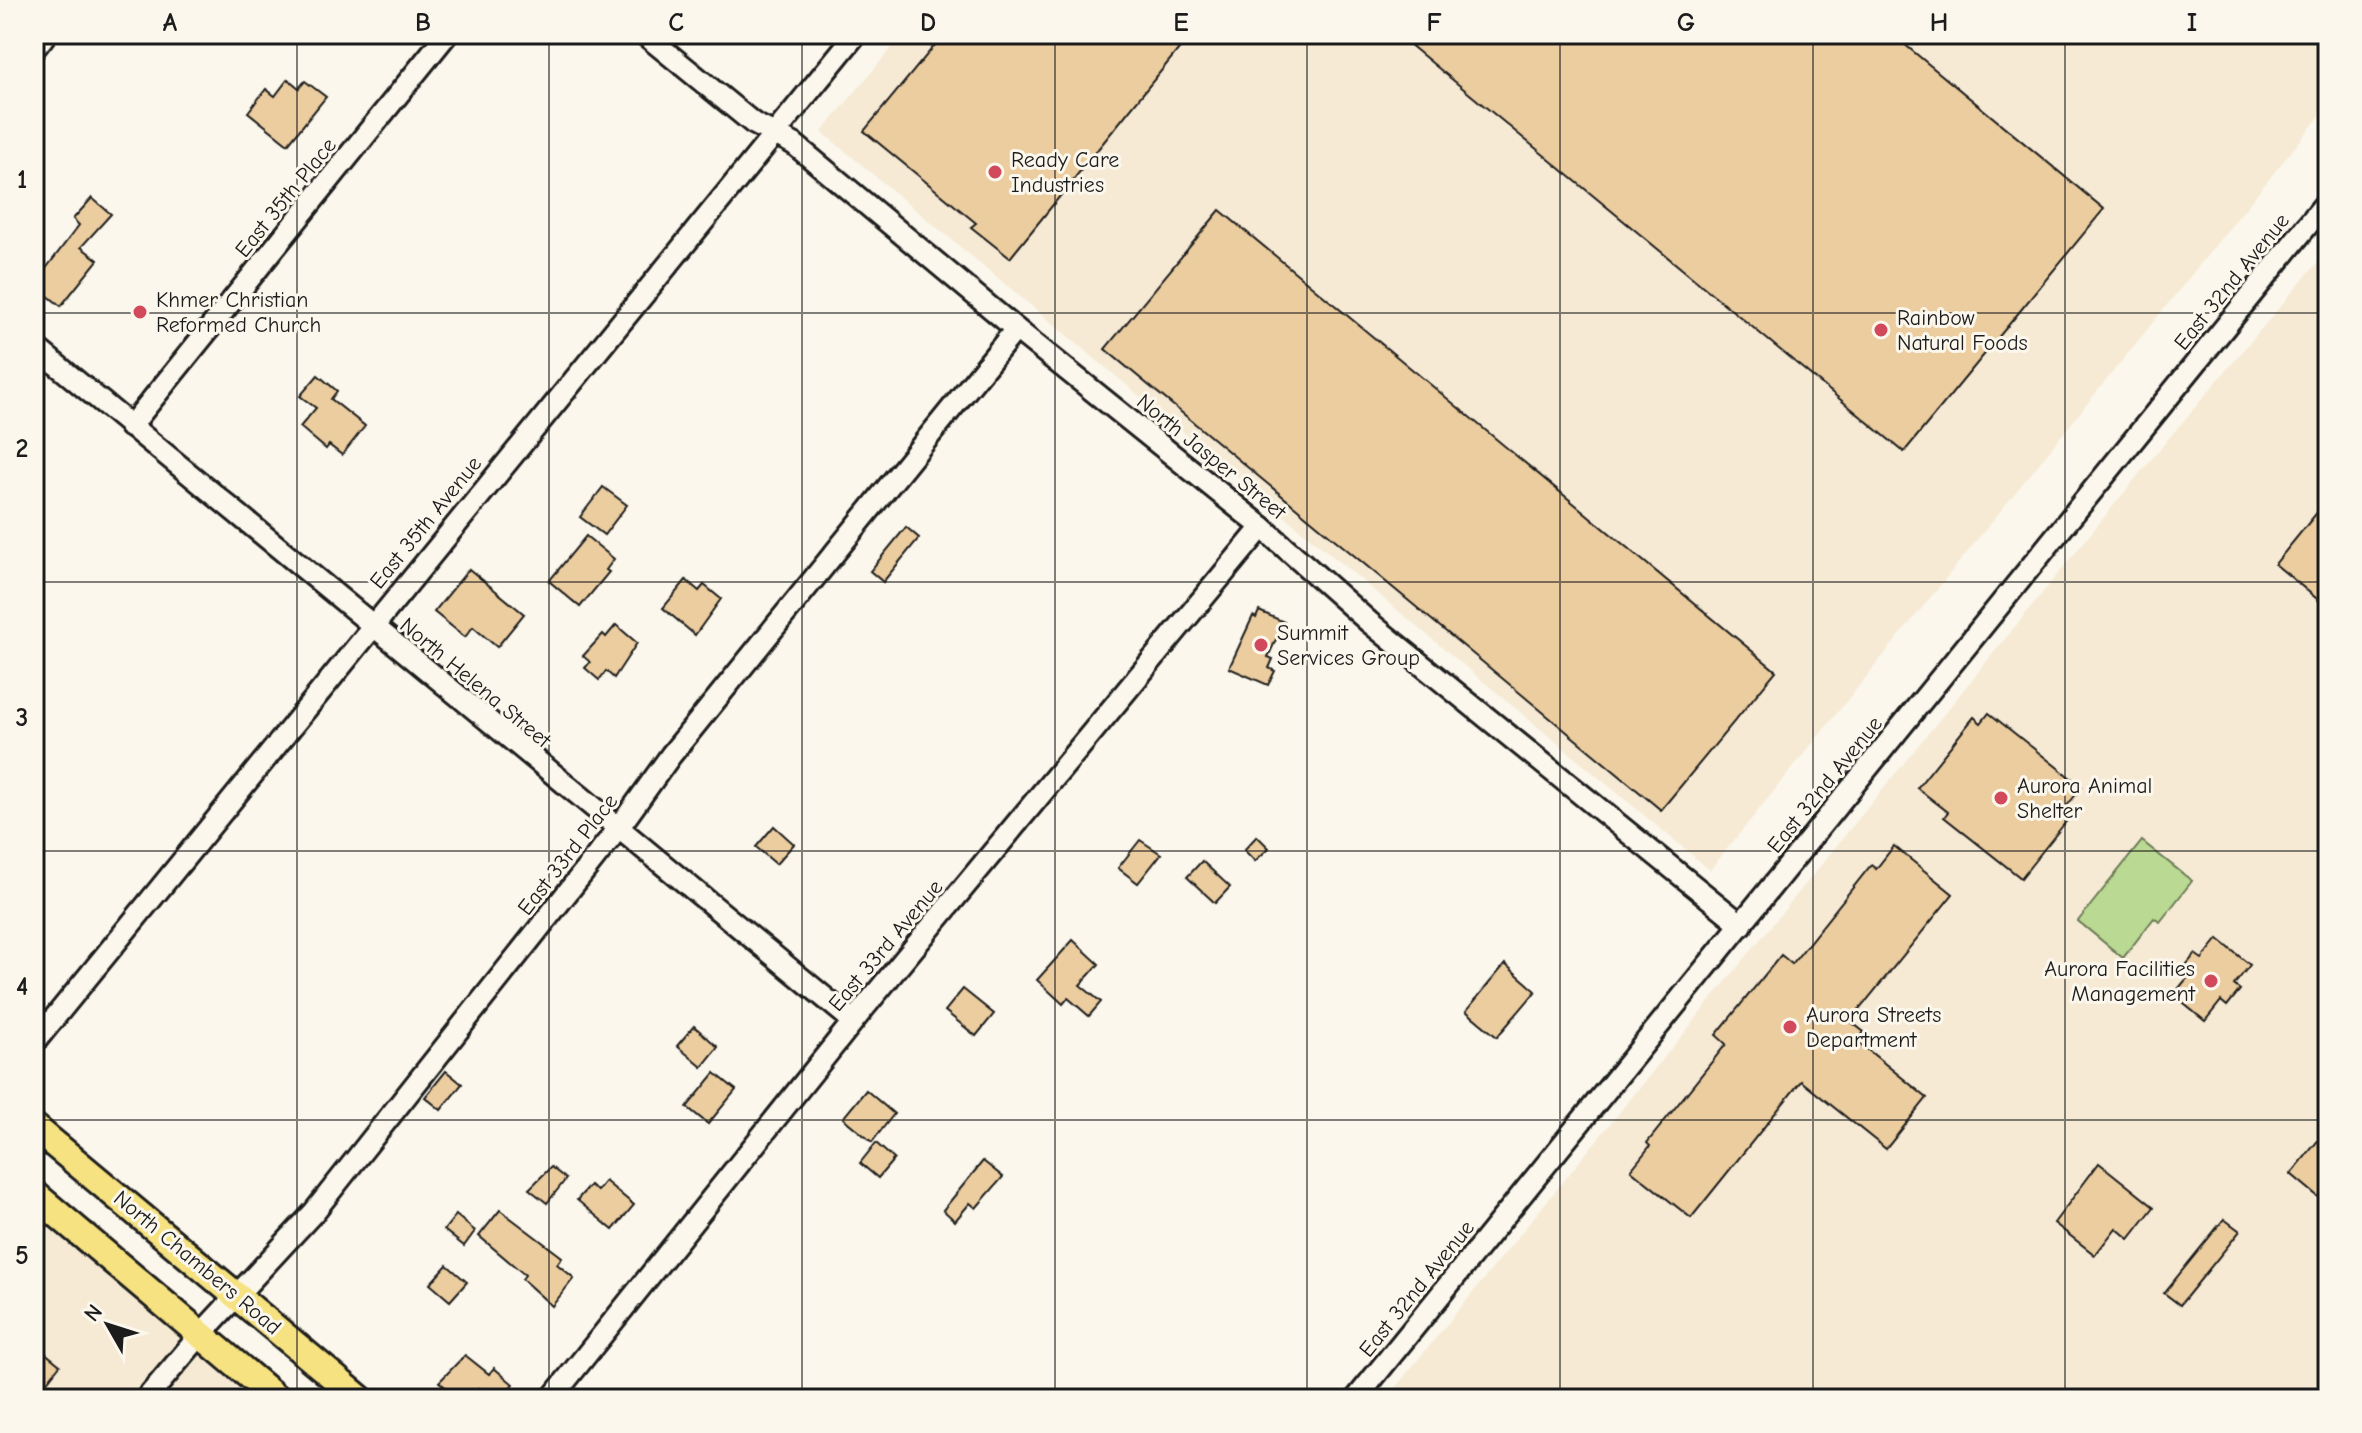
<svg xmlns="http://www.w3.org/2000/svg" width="2362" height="1433" font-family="'Comic Neue',sans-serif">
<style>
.built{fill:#f6ead5}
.green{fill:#bad992;stroke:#6b7a57;stroke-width:2}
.building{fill:#eccd9f;stroke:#1c1c1c;stroke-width:2}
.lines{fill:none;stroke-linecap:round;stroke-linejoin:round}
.minor-casing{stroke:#1c1c1c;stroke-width:26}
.major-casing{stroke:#1c1c1c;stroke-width:32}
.minor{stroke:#fbf7ec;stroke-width:20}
.major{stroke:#f6e281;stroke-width:26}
.grid{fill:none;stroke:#1c1c1c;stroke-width:2;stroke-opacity:0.55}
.poi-dot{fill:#d1495b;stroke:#fbf7ec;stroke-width:3}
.labels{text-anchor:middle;stroke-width:6;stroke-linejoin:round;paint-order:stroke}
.poi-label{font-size:22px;fill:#1c1c1c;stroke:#fbf7ec;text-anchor:start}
.street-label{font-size:22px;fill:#1c1c1c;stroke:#fbf7ec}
.neatline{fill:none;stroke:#1c1c1c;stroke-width:3}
.grid-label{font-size:26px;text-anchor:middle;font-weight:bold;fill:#1c1c1c}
</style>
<rect width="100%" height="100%" fill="#fbf7ec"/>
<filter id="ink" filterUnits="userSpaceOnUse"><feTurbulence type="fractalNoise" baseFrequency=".0125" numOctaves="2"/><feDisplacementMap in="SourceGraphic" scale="16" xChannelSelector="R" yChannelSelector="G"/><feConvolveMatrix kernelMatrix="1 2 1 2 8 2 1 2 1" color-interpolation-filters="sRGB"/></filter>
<g filter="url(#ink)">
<!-- built -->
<g class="built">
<polygon points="903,34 2328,34 2328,106 1710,870 822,132"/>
<polygon points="2328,250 2328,1399 1386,1399 2158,451"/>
<polygon points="34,1203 263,1399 34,1399"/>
</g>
<!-- green -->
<polygon class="green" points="2142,841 2192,881 2160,922 2154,918 2123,958 2078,921"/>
<!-- building -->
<g class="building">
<polygon points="944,34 1191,34 1010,258 971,227 976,223 864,131"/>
<polygon points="1397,34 1892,34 2104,209 1904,452"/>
<polygon points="288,79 299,88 305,81 326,97 288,144 248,112 266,89 275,96"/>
<polygon points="92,198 111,214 81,247 98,260 61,306 43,292 47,286 38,279 79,225 73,219"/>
<polygon points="1220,210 1776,671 1661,810 1105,349"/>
<polygon points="318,375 337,391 331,399 365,426 342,455 329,445 326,449 300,427 316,408 300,396"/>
<polygon points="603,487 627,505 604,535 580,517"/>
<polygon points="2328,499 2328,608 2275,564"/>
<polygon points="906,527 919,538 883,582 870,571"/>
<polygon points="586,536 614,559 606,570 609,572 580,607 549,581"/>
<polygon points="469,569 524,614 497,647 473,627 465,637 434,612"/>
<polygon points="686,580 699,591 704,585 721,599 695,635 663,608"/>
<polygon points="1259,611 1284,622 1268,657 1273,659 1269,668 1275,671 1268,685 1229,668 1253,616 1256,618"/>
<polygon points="616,625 637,643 614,678 606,671 599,680 585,668 590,662 583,656 603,634 606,637"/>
<polygon points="1989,713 2082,787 2066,807 2073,813 2021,878 1944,817 1948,812 1917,788 1974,717 1981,723"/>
<polygon points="774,826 794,844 776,864 756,847"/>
<polygon points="1257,836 1269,848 1255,861 1244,850"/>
<polygon points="1140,840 1161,854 1138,883 1118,868"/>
<polygon points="1894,846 1953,894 1850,1021 1864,1032 1857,1041 1927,1098 1886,1149 1801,1081 1691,1218 1631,1170 1650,1146 1647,1143 1726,1044 1716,1035 1781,955 1792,964 1871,865 1876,869"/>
<polygon points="1202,861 1230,887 1215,903 1187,877"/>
<polygon points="2218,939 2250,965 2234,985 2240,990 2227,1006 2221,1001 2205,1021 2173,995 2189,976 2182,970 2195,954 2202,959"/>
<polygon points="1073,940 1099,964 1080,985 1101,1002 1089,1016 1068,998 1063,1004 1037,980"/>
<polygon points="1505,964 1536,991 1497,1037 1466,1011"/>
<polygon points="963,989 994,1014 976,1036 945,1011"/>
<polygon points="694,1026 718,1047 702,1067 677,1046"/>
<polygon points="446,1071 462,1084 441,1110 425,1097"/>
<polygon points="715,1073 736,1090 708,1124 687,1107"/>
<polygon points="866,1090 894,1114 872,1142 843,1118"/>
<polygon points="2328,1128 2328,1205 2291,1174"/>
<polygon points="876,1143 894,1159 878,1178 860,1163"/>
<polygon points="983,1161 1003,1177 976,1208 970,1203 955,1221 943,1210"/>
<polygon points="2099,1163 2154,1207 2129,1239 2116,1228 2095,1255 2054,1223"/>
<polygon points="551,1167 566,1179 547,1203 529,1189"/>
<polygon points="605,1181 634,1205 613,1230 577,1200 590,1185 597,1191"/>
<polygon points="500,1210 562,1257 557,1264 574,1278 552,1306 522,1279 525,1275 479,1236"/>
<polygon points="456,1215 475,1231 464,1246 444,1230"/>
<polygon points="2224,1219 2240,1231 2180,1305 2164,1293"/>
<polygon points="447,1265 467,1282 450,1301 430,1284"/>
<polygon points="34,1344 60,1365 34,1398"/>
<polygon points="465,1355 489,1374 494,1368 513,1384 500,1399 492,1399 479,1388 470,1399 461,1399 439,1382"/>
</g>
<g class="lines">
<defs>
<g id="minor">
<polyline points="644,34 753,123 794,144 1016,329 1262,527 1369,622 1742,925"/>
<polyline points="34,49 46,34"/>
<polyline points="34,346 853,1021"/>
<polyline points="130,427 447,34"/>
<polyline points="34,1043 856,34"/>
<polyline points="146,1399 201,1334 314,1212 617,830 671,755 1016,329"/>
<polyline points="551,1399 864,1008 1262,527"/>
<polyline points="1356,1399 2328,200"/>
</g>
<g id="major">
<polyline points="34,1127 360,1399"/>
<polyline points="34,1194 277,1399"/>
</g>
</defs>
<!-- minor casing -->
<use href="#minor" class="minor-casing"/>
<!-- major casing -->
<use href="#major" class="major-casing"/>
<!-- minor -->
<use href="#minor" class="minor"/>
<!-- major -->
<use href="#major" class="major"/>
</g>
</g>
<!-- grid -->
<path class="grid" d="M297,34V1399M549,34V1399M802,34V1399M1055,34V1399M1307,34V1399M1560,34V1399M1813,34V1399M2065,34V1399M34,313H2328M34,582H2328M34,851H2328M34,1120H2328"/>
<!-- markers -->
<g class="poi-dot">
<circle cx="995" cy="172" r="8"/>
<circle cx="140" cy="312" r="8"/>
<circle cx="1881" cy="330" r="8"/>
<circle cx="1261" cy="645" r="8"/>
<circle cx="2001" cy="798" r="8"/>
<circle cx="2211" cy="981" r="8"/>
<circle cx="1790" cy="1027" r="8"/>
</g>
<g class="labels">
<!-- poi labels -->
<g class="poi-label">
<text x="1011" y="167">Ready Care<tspan x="1011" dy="25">Industries</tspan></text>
<text x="156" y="307">Khmer Christian<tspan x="156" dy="25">Reformed Church</tspan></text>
<text x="1897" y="325">Rainbow<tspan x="1897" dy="25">Natural Foods</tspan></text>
<text x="1277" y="640">Summit<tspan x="1277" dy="25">Services Group</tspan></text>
<text x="2017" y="793">Aurora Animal<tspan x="2017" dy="25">Shelter</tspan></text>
<text x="2195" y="976" text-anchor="end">Aurora Facilities<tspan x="2195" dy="25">Management</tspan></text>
<text x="1806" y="1022">Aurora Streets<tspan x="1806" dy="25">Department</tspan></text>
</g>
<!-- street labels -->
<g class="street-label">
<text transform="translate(285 197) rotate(-51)" y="8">East 35th Place</text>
<text transform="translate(2231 281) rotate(-51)" y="8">East 32nd Avenue</text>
<text transform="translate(1212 456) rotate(39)" y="8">North Jasper Street</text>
<text transform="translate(425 522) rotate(-51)" y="8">East 35th Avenue</text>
<text transform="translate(476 682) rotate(40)" y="8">North Helena Street</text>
<text transform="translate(1824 784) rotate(-51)" y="8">East 32nd Avenue</text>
<text transform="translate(567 854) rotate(-52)" y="8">East 33rd Place</text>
<text transform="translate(885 945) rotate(-50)" y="8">East 33rd Avenue</text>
<text transform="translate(198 1262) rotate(40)" y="8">North Chambers Road</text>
<text transform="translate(1416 1288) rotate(-51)" y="8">East 32nd Avenue</text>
</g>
</g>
<!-- margin -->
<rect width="2362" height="1433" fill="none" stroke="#fbf7ec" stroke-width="88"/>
<!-- north arrow -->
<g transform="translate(108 1325) rotate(309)" stroke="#fbf7ec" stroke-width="6" paint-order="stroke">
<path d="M0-6L14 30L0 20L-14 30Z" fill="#1c1c1c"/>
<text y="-12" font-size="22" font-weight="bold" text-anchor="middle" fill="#1c1c1c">N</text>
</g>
<rect x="44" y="44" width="2274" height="1345" class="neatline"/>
<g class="grid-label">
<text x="170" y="31">A</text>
<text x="423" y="31">B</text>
<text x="676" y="31">C</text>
<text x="928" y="31">D</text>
<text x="1181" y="31">E</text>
<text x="1434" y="31">F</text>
<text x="1686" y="31">G</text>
<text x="1939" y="31">H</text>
<text x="2192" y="31">I</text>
<text x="22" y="188">1</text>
<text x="22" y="457">2</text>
<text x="22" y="726">3</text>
<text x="22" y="995">4</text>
<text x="22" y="1264">5</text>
</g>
</svg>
